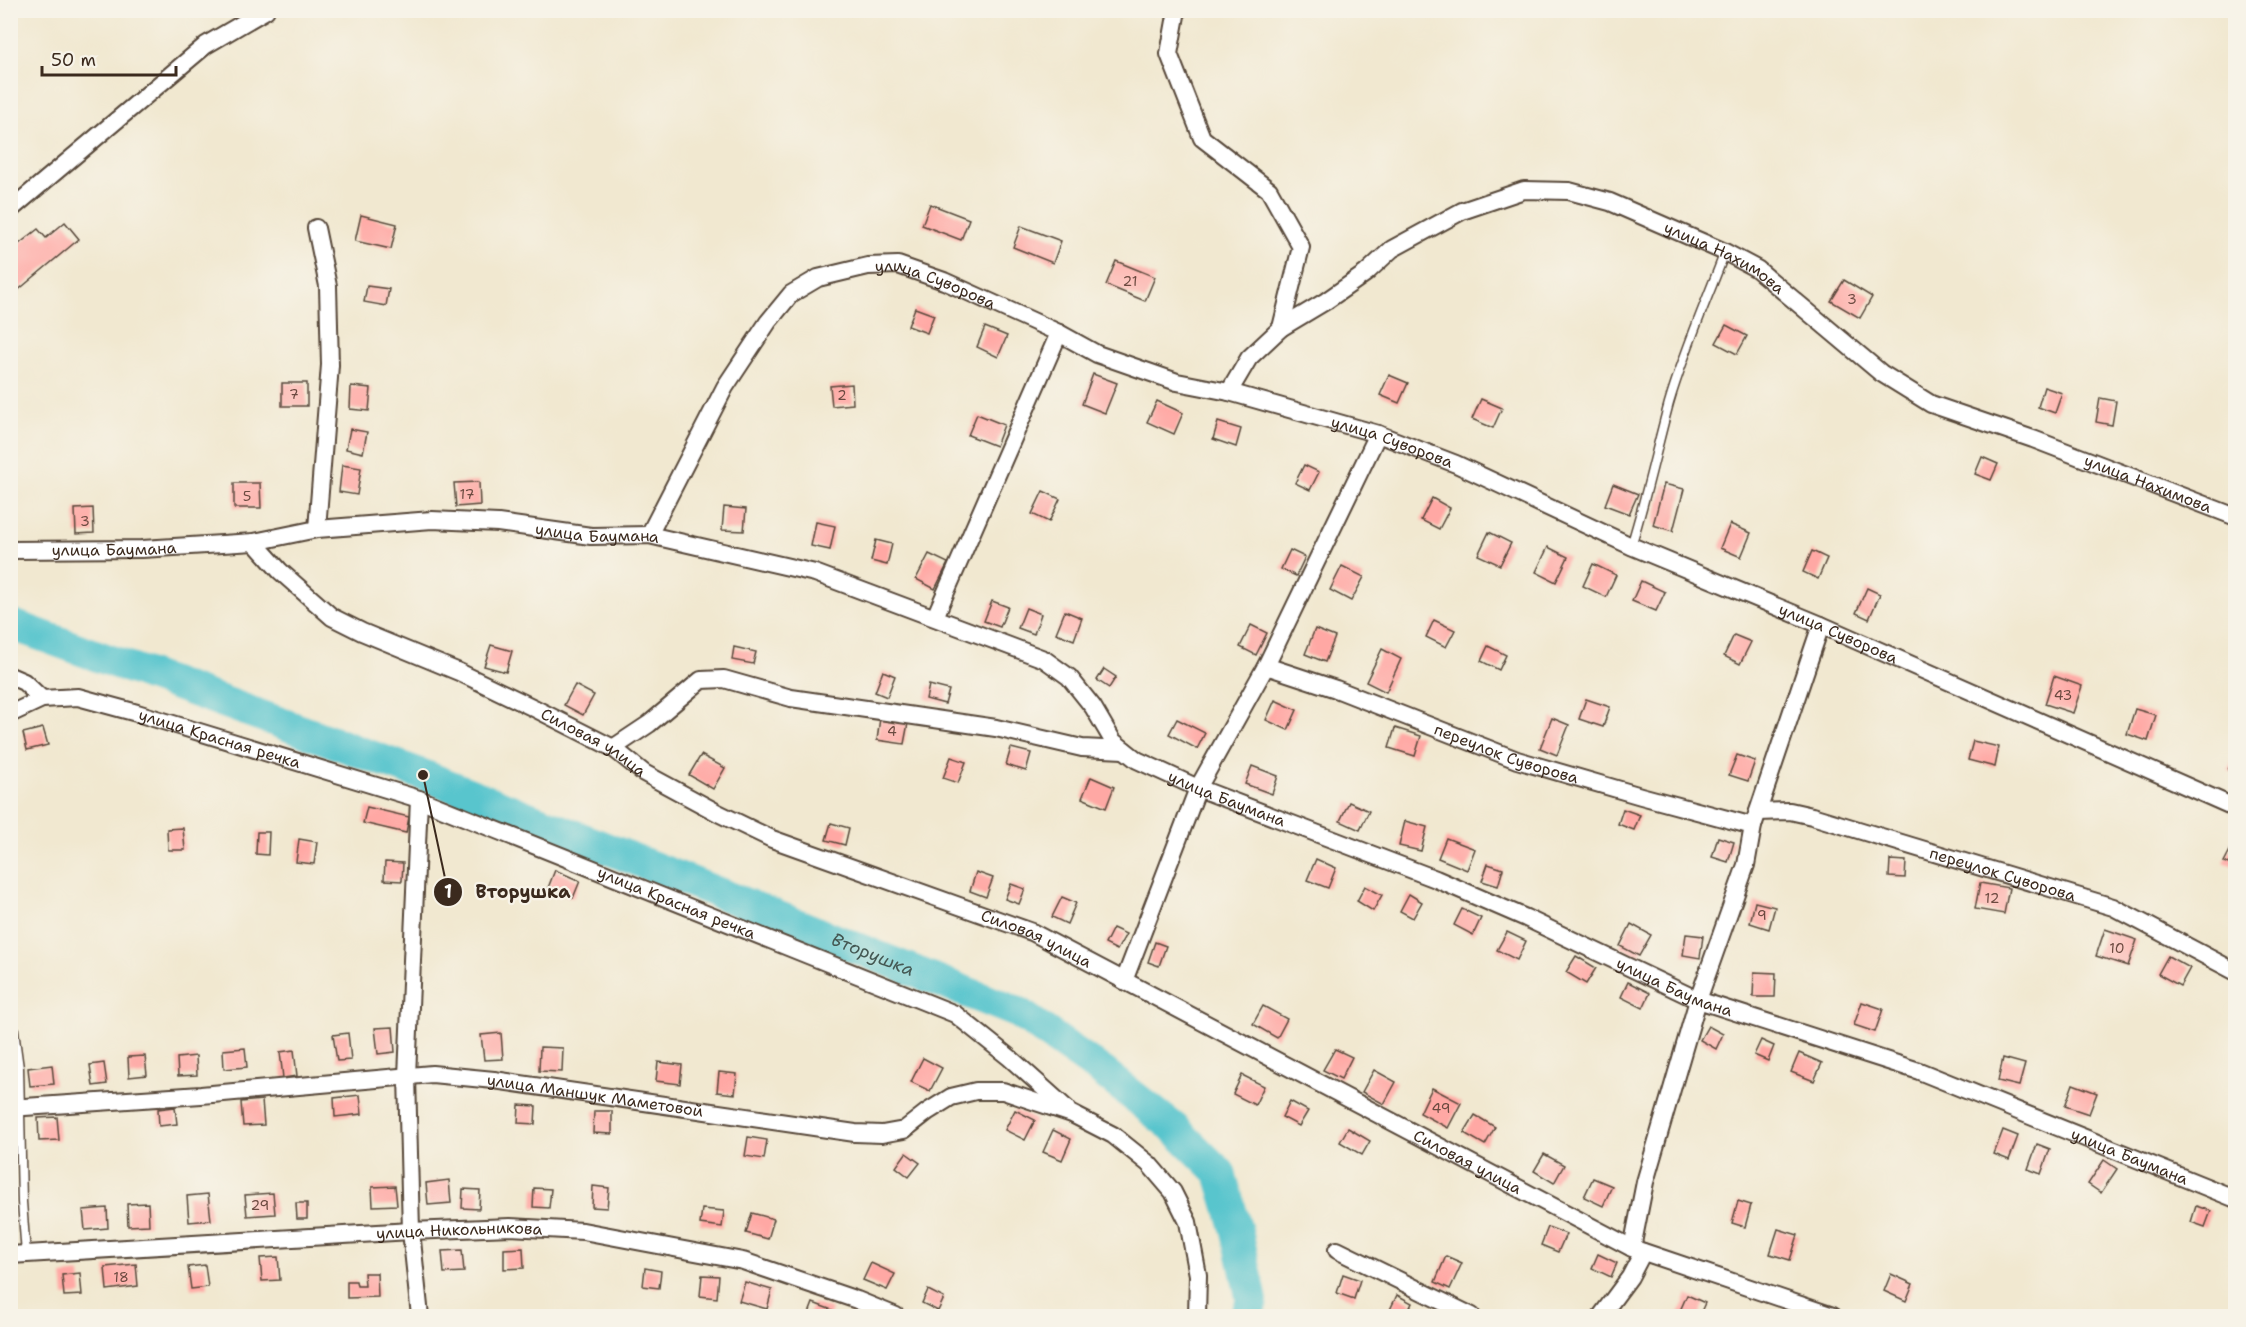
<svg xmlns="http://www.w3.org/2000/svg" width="2246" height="1327" font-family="'Shantell Sans',sans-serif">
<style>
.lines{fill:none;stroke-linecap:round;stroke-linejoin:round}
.river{stroke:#58c5cd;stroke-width:32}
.building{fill:#ffa8a4}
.service-casing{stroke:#564639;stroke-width:11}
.minor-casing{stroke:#564639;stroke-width:20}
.service{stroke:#fff;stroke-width:8}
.minor{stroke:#fff;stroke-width:16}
.labels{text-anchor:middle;stroke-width:4.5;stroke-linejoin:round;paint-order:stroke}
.number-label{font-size:14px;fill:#6c4a40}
.street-label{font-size:16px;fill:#3b2a1e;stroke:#f7f3e8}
.water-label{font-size:18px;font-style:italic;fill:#445853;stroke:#f7f3e8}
.leader{fill:none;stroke:#3b2a1e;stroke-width:2}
.callout-dot{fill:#3b2a1e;stroke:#f7f3e8;stroke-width:2}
.mark-label{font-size:18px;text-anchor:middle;font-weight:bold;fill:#fff}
.callout-label{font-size:18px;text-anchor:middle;font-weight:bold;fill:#3b2a1e;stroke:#f7f3e8;stroke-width:4.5;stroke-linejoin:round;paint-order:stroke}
</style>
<rect width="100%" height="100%" fill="#f7f3e8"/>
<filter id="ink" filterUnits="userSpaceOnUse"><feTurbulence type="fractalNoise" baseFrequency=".0167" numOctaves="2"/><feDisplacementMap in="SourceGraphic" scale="12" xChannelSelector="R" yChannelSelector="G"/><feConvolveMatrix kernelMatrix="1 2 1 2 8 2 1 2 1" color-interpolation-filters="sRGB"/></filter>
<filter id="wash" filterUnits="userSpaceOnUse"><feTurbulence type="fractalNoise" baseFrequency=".008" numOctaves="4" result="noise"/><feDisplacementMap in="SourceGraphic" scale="24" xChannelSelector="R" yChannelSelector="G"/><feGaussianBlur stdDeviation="1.35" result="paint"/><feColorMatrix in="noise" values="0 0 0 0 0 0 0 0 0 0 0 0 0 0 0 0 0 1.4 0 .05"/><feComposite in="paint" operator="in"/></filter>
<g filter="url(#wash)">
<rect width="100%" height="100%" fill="#f1e8d0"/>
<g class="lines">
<!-- river -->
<path class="river" id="s1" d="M10,624L423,775L1019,1013L1103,1072L1174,1128L1220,1173L1237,1231L1252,1301L1246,1316"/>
</g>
<g id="blocks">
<!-- building -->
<g class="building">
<polygon points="930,204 969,219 961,240 922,225"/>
<polygon points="361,215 397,224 391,249 355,241"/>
<polygon points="65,222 79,239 10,297 10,251 38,229 46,238"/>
<polygon points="1021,226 1061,241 1053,263 1013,247"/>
<polygon points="1116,261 1155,277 1145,301 1106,285"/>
<polygon points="1844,280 1872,297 1860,318 1831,301"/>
<polygon points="367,286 389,289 386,306 364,302"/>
<polygon points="915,308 934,315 927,333 908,326"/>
<polygon points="1726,325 1747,336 1737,354 1716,343"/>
<polygon points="985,327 1007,336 998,357 977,347"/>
<polygon points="1093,374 1117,383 1105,413 1082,404"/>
<polygon points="1389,375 1408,383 1399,403 1380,395"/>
<rect x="282" y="383" width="25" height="23"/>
<polygon points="852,384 853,404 832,406 830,386"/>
<polygon points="351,386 371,388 369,411 350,409"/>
<polygon points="2044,387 2062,393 2055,413 2038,407"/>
<polygon points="2100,398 2116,401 2112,425 2096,422"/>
<polygon points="1481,399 1502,408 1493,428 1472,419"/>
<polygon points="1157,401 1183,413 1174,434 1147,422"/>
<polygon points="977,414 1004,425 996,446 968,435"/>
<polygon points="1218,422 1241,429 1236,447 1213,439"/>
<polygon points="350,429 367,432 363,453 346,449"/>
<polygon points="1982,457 1998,464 1991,480 1975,474"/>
<polygon points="342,465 361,468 357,495 339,492"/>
<polygon points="1304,465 1319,472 1310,490 1295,483"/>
<polygon points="479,482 480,505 456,507 454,483"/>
<polygon points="234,483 260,483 261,508 234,508"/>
<polygon points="1613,484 1638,494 1629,514 1605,505"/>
<polygon points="1664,484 1684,489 1673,531 1653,525"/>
<polygon points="1043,491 1060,499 1049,522 1032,514"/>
<polygon points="1432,498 1450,508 1439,529 1421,520"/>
<polygon points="724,507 746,509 744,531 722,530"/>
<polygon points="93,508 94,533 76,534 75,509"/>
<polygon points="816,522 835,526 830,550 811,546"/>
<polygon points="1730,524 1751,533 1741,557 1720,548"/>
<polygon points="1489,532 1511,543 1500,565 1478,555"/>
<polygon points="876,540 892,544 887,565 871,561"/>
<polygon points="1548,547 1568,557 1556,582 1536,572"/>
<polygon points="1290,550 1305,557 1296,576 1281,569"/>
<polygon points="1812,551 1827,558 1818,579 1803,572"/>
<polygon points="929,554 948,563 935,589 916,579"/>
<polygon points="1593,564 1616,575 1606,597 1583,586"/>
<polygon points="1342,566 1364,577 1351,601 1330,590"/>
<polygon points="1641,581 1665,592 1656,611 1632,601"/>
<polygon points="1867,588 1880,594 1869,619 1856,613"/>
<polygon points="992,601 1008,607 1000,627 984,621"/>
<polygon points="1026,608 1041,614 1034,634 1018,628"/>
<polygon points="1065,611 1082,618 1074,640 1056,633"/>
<polygon points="1434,620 1455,630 1446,647 1426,637"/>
<polygon points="1251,625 1267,633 1256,655 1240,647"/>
<polygon points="1315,629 1335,637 1325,662 1305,654"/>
<polygon points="1734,635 1751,642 1740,664 1724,656"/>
<polygon points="491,645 512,651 506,672 484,666"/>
<polygon points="1488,646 1506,655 1499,670 1481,661"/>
<polygon points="734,647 756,652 753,664 732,660"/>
<polygon points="1382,649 1401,659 1386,692 1366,682"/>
<polygon points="1104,669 1116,677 1109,688 1097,680"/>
<polygon points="883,671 895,676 887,697 875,692"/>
<polygon points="2054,676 2082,686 2073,713 2045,704"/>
<polygon points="575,685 594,695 583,715 564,705"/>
<polygon points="929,685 949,690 945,704 926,699"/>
<polygon points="1586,699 1610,707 1603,727 1579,719"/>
<polygon points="1275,700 1297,710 1288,730 1266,720"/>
<polygon points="2135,709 2156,715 2148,741 2127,734"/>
<polygon points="880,718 908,723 904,744 877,740"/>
<polygon points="1552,718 1569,725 1557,755 1540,748"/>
<polygon points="1177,719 1205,733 1197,749 1169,734"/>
<polygon points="43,728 48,745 27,750 23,733"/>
<polygon points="1395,728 1421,736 1415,756 1389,748"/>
<polygon points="1973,741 1999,747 1995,767 1968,760"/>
<polygon points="1011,748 1031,753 1026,771 1006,765"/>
<polygon points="701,755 725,768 713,789 689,775"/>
<polygon points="1737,755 1755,761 1748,781 1729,775"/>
<polygon points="2236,755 2236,774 2228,770"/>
<polygon points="951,757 966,762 958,783 943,778"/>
<polygon points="1252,766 1278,776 1272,794 1245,784"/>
<polygon points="1091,777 1114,787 1106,808 1082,798"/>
<polygon points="1349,802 1369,811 1360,830 1340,821"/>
<polygon points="367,807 409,817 406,833 363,823"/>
<polygon points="1623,809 1640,815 1634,830 1618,824"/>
<polygon points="1405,821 1427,827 1421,851 1399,846"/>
<polygon points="831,823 849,828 845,845 826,840"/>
<polygon points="183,828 185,850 168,850 167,829"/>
<polygon points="257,832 269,832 268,855 256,854"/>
<polygon points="1718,837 1734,842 1728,862 1712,857"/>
<polygon points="1446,838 1475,849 1467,870 1438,858"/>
<polygon points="299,839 317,842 314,864 296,862"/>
<polygon points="2236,839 2236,867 2224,862"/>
<polygon points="1316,859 1336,868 1328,888 1307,880"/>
<polygon points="1890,860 1906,861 1905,878 1889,877"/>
<polygon points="385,862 403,863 402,881 384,880"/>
<polygon points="1488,864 1503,869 1498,886 1482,881"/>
<polygon points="555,870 580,881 573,898 548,888"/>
<polygon points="976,872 993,878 986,897 970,891"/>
<polygon points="1980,883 2009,888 2004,914 1975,909"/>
<polygon points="1011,884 1025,889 1019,904 1005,899"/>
<polygon points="1365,886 1382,895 1373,911 1357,901"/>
<polygon points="1409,894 1422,902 1413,918 1400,911"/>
<polygon points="1062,897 1076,903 1067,924 1052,917"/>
<polygon points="1755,902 1775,907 1769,929 1750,923"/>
<polygon points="1462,909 1481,918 1473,935 1454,925"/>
<polygon points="1631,924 1651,935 1639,956 1620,946"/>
<polygon points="1113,928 1126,934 1117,950 1105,944"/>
<polygon points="2105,929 2137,940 2128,966 2096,956"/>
<polygon points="1507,932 1526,941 1517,960 1497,950"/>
<polygon points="1686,934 1703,936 1700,958 1683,955"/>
<polygon points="1155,942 1166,946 1159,966 1148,962"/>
<polygon points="1576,956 1596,968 1586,984 1566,972"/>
<polygon points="2168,956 2190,968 2180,986 2158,974"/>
<polygon points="1754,972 1776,973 1775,997 1753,997"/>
<polygon points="1628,982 1650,993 1643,1008 1621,997"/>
<polygon points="1862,1002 1883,1009 1875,1032 1854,1025"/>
<polygon points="1263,1006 1287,1019 1277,1038 1253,1024"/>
<polygon points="1708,1026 1723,1034 1716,1049 1700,1040"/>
<polygon points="393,1027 395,1052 378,1054 375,1028"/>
<polygon points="348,1033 351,1060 337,1061 333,1035"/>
<polygon points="501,1033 503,1059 484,1060 481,1035"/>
<polygon points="1761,1040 1774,1046 1768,1061 1754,1055"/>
<polygon points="540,1047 563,1048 562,1072 539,1071"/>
<polygon points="245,1048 247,1067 224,1069 223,1050"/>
<polygon points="1335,1049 1352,1057 1341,1079 1323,1070"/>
<polygon points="294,1050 297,1076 283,1078 280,1052"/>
<polygon points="1799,1053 1822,1063 1814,1081 1791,1072"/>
<polygon points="145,1056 147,1075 129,1077 128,1057"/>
<polygon points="196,1056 197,1075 178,1076 177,1058"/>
<polygon points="923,1058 942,1068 930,1091 911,1082"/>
<polygon points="2003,1058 2025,1064 2019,1086 1998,1081"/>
<polygon points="658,1062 682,1065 680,1084 656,1081"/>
<polygon points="104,1063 107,1084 93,1086 90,1065"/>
<polygon points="52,1065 54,1084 30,1086 28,1068"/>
<polygon points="1374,1070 1396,1082 1384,1104 1362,1092"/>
<polygon points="719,1072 737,1074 735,1094 717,1092"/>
<polygon points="1242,1075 1264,1086 1255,1105 1233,1094"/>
<polygon points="2073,1084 2097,1093 2089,1114 2065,1106"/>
<polygon points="1432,1088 1461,1103 1448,1128 1420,1113"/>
<polygon points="360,1095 362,1114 335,1117 334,1098"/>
<polygon points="262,1100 264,1125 243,1126 241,1102"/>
<polygon points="1290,1101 1308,1111 1299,1126 1282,1117"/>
<polygon points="519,1105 536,1106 535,1124 518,1123"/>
<polygon points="175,1107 177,1124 159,1126 158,1109"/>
<polygon points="1015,1110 1035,1120 1025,1140 1005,1130"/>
<polygon points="594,1111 612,1111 612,1134 593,1133"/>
<polygon points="1475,1115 1495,1127 1485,1145 1464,1133"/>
<polygon points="57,1117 59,1140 39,1141 38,1118"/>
<polygon points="1348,1128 1370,1141 1362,1155 1340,1142"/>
<polygon points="1053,1130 1071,1139 1062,1160 1043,1152"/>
<polygon points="2003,1130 2018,1136 2009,1160 1994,1154"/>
<polygon points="748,1137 767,1140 764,1159 745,1156"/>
<polygon points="2037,1144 2050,1149 2041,1174 2028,1169"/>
<polygon points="2235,1151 2236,1151 2236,1175 2228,1173"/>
<polygon points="906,1153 920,1163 909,1177 896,1167"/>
<polygon points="1544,1154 1564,1165 1554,1183 1534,1171"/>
<polygon points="2104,1160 2117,1169 2101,1193 2088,1184"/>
<polygon points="1593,1178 1612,1186 1603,1206 1584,1197"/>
<polygon points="449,1180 451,1203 428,1205 426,1183"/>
<polygon points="395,1186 397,1205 373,1206 372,1187"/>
<polygon points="593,1186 609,1188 607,1208 592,1207"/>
<polygon points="534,1188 551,1189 549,1208 533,1207"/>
<polygon points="463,1189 480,1190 479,1209 462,1208"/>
<polygon points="273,1193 275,1214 247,1216 245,1195"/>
<polygon points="208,1194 211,1220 189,1222 187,1196"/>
<polygon points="1738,1201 1751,1205 1745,1227 1732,1223"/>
<polygon points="148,1203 149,1225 128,1226 127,1204"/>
<polygon points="296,1203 307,1203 307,1219 297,1219"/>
<polygon points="2196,1206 2211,1211 2205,1227 2191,1222"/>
<polygon points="107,1208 108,1228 85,1230 83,1210"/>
<polygon points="702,1209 724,1211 722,1227 700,1224"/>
<polygon points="752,1213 774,1219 768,1239 746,1233"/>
<polygon points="1548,1227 1566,1234 1558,1252 1541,1245"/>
<polygon points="1778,1229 1798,1235 1790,1260 1770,1254"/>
<polygon points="523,1248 524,1268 504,1269 504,1249"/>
<polygon points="462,1250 464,1272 444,1273 442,1251"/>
<polygon points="1598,1254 1617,1263 1611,1277 1592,1268"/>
<polygon points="1446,1256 1462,1263 1450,1289 1435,1282"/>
<polygon points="278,1257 280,1280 262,1281 260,1258"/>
<polygon points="871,1263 895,1274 887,1290 863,1280"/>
<polygon points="136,1264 138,1286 107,1290 105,1267"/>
<polygon points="205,1265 208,1287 191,1289 188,1267"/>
<polygon points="645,1268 661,1271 659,1288 643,1286"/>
<polygon points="80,1273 82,1295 64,1296 62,1275"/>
<polygon points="364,1273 377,1273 378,1297 347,1298 347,1281 356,1281 357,1286 365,1286"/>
<polygon points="1343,1274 1360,1280 1354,1299 1337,1293"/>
<polygon points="1891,1274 1913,1284 1906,1301 1884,1291"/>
<polygon points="702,1275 719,1276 717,1298 700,1296"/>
<polygon points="745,1282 772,1290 767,1309 739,1301"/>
<polygon points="928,1290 944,1298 938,1311 922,1303"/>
<polygon points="1397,1295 1412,1303 1406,1316 1387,1316"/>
<polygon points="1687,1295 1705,1303 1699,1316 1688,1316 1679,1313"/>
<polygon points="813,1303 832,1310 829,1316 808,1316"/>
</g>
</g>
</g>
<g filter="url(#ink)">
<use href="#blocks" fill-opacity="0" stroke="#564639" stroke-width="1.5"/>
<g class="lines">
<defs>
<g id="service">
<path d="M1631,546C1646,498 1656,451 1669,403C1684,352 1706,302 1725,252"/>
<polyline points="10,1001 19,1068 22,1202 26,1254"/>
</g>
<g id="minor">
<polyline points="1177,10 1169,54 1202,138 1269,190 1301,247 1281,328"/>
<polyline points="10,210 206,45 266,10"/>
<polyline points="316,228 328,286 330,365 317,529"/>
<path id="s2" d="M1229,392L1249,358L1281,328L1326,301L1366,273L1392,249L1462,211L1524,190L1569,191L1610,202L1725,252L1757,269L1881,373L1931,404L2033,439L2236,517"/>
<path id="s3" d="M649,535L725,387L768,322L791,294L818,278L868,266L898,265L944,281L1059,333L1097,354L1177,382L1229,392L1378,434L1456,464L1631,546L1821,625L2236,808"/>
<path id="s4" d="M254,542L280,571L332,617L362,632L459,672L534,708L613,748L644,773L718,813L772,839L1032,932L1632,1248L1833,1316"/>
<path id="s5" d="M10,550L142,549L254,542L317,529L432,520L498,523L591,536L649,535L815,573L1044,659L1069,677L1093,707L1113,741L1137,760L1198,788L1436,879L1526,918L1698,1000L1919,1071L2236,1199"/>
<polyline points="935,617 1059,333"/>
<path id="s6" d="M1266,666L1336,689L1517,760L1641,796L1753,826"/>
<polyline points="10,676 24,682 42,699"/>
<path id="s7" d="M10,714L42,699L78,697L137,713L419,799L955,1014L1010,1058L1067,1109"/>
<polyline points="613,748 649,724 701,680 724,679 791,698 996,728 1082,748 1124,750"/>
<polyline points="419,799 407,1076 411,1231 420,1316"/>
<path id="s8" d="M1758,812L1790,811L1812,816L2113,907L2236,972"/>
<polyline points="1124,981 1198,788 1266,666 1378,434"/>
<path id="s9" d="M10,1108L201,1095L432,1074L494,1080L855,1133L882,1134L904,1130L927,1112L951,1097L976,1091H1003L1072,1114L1113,1135L1149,1164L1173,1192L1188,1222L1198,1275L1197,1316"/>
<polyline points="1632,1248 1645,1182 1698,1000 1746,865 1753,826 1821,625"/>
<polyline points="1337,1250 1472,1316"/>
<path id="s10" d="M10,1255L411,1231L510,1227L583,1231L743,1261L857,1300L896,1316"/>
<polyline points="1601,1316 1630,1277 1643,1252"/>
</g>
</defs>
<!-- service casing -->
<use href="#service" class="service-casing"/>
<!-- minor casing -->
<use href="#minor" class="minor-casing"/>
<!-- service -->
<use href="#service" class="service"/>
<!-- minor -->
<use href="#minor" class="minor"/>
</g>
</g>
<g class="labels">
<!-- number labels -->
<g class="number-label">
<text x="1130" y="286">21</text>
<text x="1852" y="304">3</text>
<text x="294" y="399">7</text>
<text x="842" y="400">2</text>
<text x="467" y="499">17</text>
<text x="247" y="501">5</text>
<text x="85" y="526">3</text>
<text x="2063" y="700">43</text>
<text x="892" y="736">4</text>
<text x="1992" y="903">12</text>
<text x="1762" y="920">9</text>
<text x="2117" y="953">10</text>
<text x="1441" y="1113">49</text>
<text x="260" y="1210">29</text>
<text x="121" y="1282">18</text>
</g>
<!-- street labels -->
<g class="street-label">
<text dy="6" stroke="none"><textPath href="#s2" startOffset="580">улица Нахимова</textPath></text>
<text dy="6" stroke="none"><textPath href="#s3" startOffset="434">улица Суворова</textPath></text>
<text dy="6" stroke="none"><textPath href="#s3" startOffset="920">улица Суворова</textPath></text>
<text dy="6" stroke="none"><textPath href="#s2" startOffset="1066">улица Нахимова</textPath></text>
<text dy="6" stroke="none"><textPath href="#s5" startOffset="590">улица Баумана</textPath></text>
<text dy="6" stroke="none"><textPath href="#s5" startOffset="104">улица Баумана</textPath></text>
<text dy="6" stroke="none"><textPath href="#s3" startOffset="1406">улица Суворова</textPath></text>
<text dy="6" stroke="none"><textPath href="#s7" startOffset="219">улица Красная речка</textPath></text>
<text dy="6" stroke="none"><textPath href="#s4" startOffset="399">Силовая улица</textPath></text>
<text dy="6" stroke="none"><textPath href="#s6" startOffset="256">переулок Суворова</textPath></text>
<text dy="6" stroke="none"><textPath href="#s5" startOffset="1294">улица Баумана</textPath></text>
<text dy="6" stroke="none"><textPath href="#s8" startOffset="254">переулок Суворова</textPath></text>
<text dy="6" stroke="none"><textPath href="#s7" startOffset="705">улица Красная речка</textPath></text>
<text dy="6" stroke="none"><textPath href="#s4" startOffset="885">Силовая улица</textPath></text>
<text dy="6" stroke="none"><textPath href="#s5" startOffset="1780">улица Баумана</textPath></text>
<text dy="6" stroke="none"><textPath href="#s9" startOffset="588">улица Маншук Маметовой</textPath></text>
<text dy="6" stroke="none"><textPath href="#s5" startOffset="2266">улица Баумана</textPath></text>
<text dy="6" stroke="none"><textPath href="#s4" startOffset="1371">Силовая улица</textPath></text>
<text dy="6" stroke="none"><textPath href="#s10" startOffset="450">улица Никольникова</textPath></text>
</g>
<!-- water labels -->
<g class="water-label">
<text dy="6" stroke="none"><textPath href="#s1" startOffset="924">Вторушка</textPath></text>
</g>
</g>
<!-- callouts -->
<path class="leader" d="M423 775L448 892"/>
<g class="callout-dot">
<circle cx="423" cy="775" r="6"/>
<circle cx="448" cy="892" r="15"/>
</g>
<g class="mark-label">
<text x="448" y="898">1</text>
</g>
<g class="callout-label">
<text x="523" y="898">Вторушка</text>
</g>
<!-- margin -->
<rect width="2246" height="1327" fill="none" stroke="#f7f3e8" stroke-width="36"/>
<!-- scale -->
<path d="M42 66v9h134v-9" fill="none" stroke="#3b2a1e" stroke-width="3"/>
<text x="51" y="66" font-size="18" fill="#3b2a1e" stroke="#f7f3e8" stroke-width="4.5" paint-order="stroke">50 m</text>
</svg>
